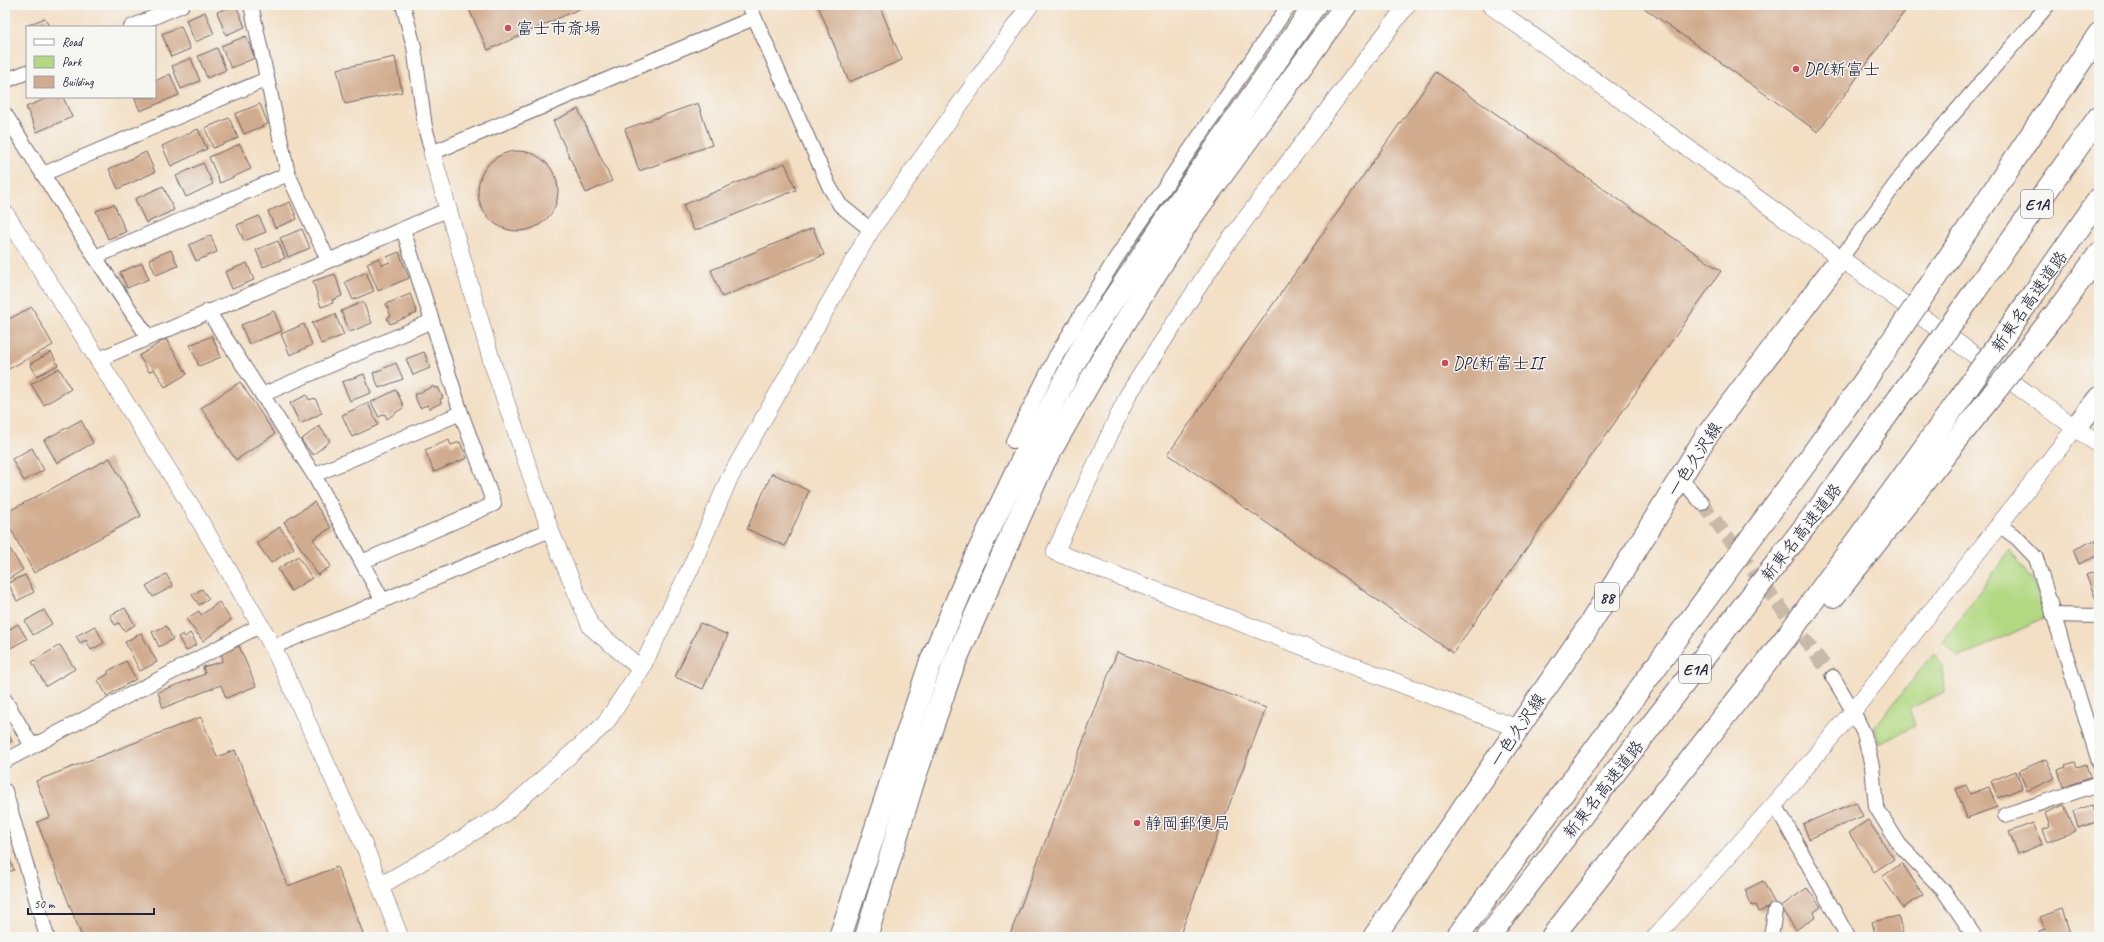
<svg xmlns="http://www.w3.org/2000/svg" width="2104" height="942" font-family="Caveat,'Klee One',sans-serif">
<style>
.green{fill:#b2d982;stroke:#6a7e5e}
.building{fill:#d1ab8d}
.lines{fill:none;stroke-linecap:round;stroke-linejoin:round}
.minor-tunnel{stroke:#c9b9a9;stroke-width:14;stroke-dasharray:14 7;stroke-linecap:butt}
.minor-casing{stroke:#6b646b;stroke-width:16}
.tertiary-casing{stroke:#6b646b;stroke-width:18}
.primary-casing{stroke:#6b646b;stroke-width:24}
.motorway-casing{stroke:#6b646b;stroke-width:24}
.minor{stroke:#fff;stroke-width:14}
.tertiary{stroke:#fff;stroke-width:17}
.primary{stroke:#fff;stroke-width:22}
.motorway{stroke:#fff;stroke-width:22}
.motorway-bridge-casing{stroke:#6b646b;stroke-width:24;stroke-linecap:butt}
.motorway-bridge{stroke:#fff;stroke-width:22}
.poi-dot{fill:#d1495b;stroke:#f6f6f2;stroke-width:1.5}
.labels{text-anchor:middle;stroke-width:3;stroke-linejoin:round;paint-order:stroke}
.shield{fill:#f6f6f2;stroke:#626272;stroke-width:1}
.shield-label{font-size:16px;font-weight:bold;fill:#22223b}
.poi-label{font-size:17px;fill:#22223b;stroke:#f6f6f2;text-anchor:start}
.street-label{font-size:17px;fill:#22223b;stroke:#f6f6f2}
</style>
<rect width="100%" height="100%" fill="#f6f6f2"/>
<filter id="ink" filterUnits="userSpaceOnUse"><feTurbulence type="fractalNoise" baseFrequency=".025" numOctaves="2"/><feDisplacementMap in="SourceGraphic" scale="8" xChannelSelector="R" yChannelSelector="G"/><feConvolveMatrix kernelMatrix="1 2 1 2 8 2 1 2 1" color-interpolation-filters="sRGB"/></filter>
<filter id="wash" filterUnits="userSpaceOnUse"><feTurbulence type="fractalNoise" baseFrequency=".012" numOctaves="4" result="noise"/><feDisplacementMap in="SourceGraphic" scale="16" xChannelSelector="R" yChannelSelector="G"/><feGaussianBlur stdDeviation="0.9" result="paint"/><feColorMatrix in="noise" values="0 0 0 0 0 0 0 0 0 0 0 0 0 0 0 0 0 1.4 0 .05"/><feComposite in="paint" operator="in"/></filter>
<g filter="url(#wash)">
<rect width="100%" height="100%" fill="#f3dfc4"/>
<!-- green -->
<g class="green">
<polygon points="2010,550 2036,587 2047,617 1959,658 1943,642"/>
<polygon points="1934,653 1942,665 1944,692 1909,709 1915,726 1879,744 1875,727"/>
</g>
<g id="blocks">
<!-- building -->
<g class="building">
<polygon points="236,5 245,27 226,35 217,12"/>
<polygon points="467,5 588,5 488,50"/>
<polygon points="818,5 879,5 902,60 849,82"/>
<polygon points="1640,5 1909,5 1818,132"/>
<polygon points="205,12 214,34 195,42 186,20"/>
<polygon points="45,18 49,27 27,27 26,26"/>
<polygon points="181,26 190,49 171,57 162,34"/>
<polygon points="246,36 255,58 231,68 221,46"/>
<polygon points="217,48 226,70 207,78 198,56"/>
<polygon points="395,57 402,92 345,104 337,69"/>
<polygon points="191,58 200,81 181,89 172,66"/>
<polygon points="1436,72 1721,271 1453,653 1168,454"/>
<polygon points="170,74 179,95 140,111 134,97 155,97 155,81"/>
<polygon points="50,97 63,97 72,117 37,132 26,107"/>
<polygon points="698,103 712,145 639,171 625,129"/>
<polygon points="260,104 268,124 244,134 235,114"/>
<polygon points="578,109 612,181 586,193 553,121"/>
<polygon points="229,118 238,138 213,148 205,128"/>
<polygon points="198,129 207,149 171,166 162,146"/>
<polygon points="240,144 251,169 220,183 209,157"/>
<circle cx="518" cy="191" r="40"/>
<polygon points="146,152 155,172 118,189 109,169"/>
<polygon points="203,163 213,184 186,197 176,176"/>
<polygon points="785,163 796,190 694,231 683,205"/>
<polygon points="163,186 174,210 146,223 135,199"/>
<polygon points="290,202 297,219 275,228 268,211"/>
<polygon points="114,204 126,232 108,239 96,211"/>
<polygon points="259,216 266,232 244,241 237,225"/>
<polygon points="813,228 824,255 722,297 711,270"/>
<polygon points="302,229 310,248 288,257 280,238"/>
<polygon points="211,235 217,252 196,261 189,245"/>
<polygon points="278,241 285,258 263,267 256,250"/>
<polygon points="171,250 178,266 156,275 149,259"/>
<polygon points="399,252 409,278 378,291 367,263 379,258 382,265 390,262 387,257"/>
<polygon points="142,263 149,279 127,288 120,272"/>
<polygon points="247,263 254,280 232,289 225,272"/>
<polygon points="366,272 374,291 353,300 345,282"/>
<polygon points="335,274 342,296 332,300 333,303 321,307 313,281"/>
<polygon points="410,294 417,313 390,324 387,318 391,316 386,304"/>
<polygon points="363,302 372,323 350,332 341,311"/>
<polygon points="32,307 53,345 5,371 5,321"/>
<polygon points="274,311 282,331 249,344 241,325"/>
<polygon points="335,314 344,335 321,344 312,323"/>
<polygon points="304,324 312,345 290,355 281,334"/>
<polygon points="212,336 221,357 199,366 190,345"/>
<polygon points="166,339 187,374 165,387 154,369 149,372 139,356"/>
<polygon points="51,352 58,365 37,376 30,364"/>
<polygon points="424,352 430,368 413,375 406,359"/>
<polygon points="396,363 403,379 379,388 373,373"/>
<polygon points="59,368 71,389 44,405 31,384"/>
<polygon points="364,374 371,393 350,401 342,382"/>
<polygon points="240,382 275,434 236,460 201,408"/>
<polygon points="434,386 435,389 438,387 443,398 440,399 441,403 429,409 427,405 420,408 414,395"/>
<polygon points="396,390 404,407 387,419 385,414 379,417 371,402"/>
<polygon points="307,395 309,400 315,398 322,413 300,424 290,403"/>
<polygon points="368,403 378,425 352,437 342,415"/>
<polygon points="81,420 93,443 57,463 44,440"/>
<polygon points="319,426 330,441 313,455 301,440"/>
<polygon points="449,440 451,445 460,442 467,458 434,472 425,450"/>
<polygon points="32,448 44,470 24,481 12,459"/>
<polygon points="110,458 141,516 34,573 5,518 5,513"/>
<polygon points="772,473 809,491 785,546 747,529"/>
<polygon points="314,502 331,528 313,539 331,566 318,575 284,522"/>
<polygon points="280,527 294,548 271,563 257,543"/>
<polygon points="2095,540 2099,548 2099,555 2079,564 2073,550"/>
<polygon points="10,549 23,570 5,581 5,551"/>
<polygon points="298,556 312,578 291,591 278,569"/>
<polygon points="2099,570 2099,607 2086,575"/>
<polygon points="166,574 173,586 153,597 146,586"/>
<polygon points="25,575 34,592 17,601 8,583"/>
<polygon points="202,589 209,599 199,605 192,595"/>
<polygon points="219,602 231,620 203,641 186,619 199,611 201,615"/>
<polygon points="125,608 135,625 124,631 119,623 115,625 110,615"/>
<polygon points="44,610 52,624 33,635 25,621"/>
<polygon points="700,623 728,635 703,689 675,677"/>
<polygon points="18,624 27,639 7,650 5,646 5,632"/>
<polygon points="95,626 104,643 91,650 86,640 80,643 76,636"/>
<polygon points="166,626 173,639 159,647 152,632"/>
<polygon points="141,633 157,662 140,671 125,642"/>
<polygon points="190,633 197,644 186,651 178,637 183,634 185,637"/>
<polygon points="60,645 75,669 46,686 32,662"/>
<polygon points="239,646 256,686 226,698 221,685 163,708 158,692 205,674 203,667 223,661 221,653"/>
<polygon points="1117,652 1266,708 1179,937 1009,937"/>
<polygon points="126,661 136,679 107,696 98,680 108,674 108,671"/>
<polygon points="201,717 217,757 235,750 288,886 337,867 363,933 351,937 82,937 37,822 50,817 36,781"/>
<polygon points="5,729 12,741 5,745"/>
<polygon points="2046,759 2055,778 2027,791 2019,771"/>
<polygon points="2075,762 2077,767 2086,764 2090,778 2063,787 2058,770 2066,767 2065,765"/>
<polygon points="2016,771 2022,788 1998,798 1991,781"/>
<polygon points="1966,785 1970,794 1989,787 1997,807 1967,818 1956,789"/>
<polygon points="1856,802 1863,816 1809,839 1803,824"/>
<polygon points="2064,805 2075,831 2048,842 2043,830 2050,827 2045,813"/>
<polygon points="2092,805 2094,811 2099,809 2099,821 2078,828 2073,811"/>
<polygon points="1868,820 1894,859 1874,872 1849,833"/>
<polygon points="2033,823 2042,844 2018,854 2009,832"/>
<polygon points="5,847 14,870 5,873"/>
<polygon points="1902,863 1923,895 1903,908 1882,877"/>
<polygon points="1763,881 1775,904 1759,912 1756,905 1752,906 1745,890"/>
<polygon points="1807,888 1821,907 1814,912 1816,916 1796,930 1780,907"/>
<polygon points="2062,909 2071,936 2041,937 2039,931 2045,929 2040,917"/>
<polygon points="1898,916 1903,934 1890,937 1876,937 1872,922"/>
<polygon points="1927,932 1930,937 1914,937"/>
</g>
</g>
</g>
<g filter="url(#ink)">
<use href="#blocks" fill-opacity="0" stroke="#6b646b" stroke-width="1"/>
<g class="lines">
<!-- minor-tunnel -->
<polyline class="minor-tunnel" points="1702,503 1833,677"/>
<defs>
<g id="minor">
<polyline points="251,5 288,174 328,260"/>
<polyline points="403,5 414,47 425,127 432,153 754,18"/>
<polyline points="749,5 829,186 840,205 871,230"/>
<polyline points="131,27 182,5"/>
<polyline points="5,81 27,72"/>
<polyline points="5,114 95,257 148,337"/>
<polyline points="43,174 267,79"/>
<polyline points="95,257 288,174"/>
<polyline points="1841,258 1912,162 2048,5"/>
<polyline points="208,311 314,475 383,601"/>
<polyline points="97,360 447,210"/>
<polyline points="262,395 432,321"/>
<polyline points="1013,441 1056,356 1116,258 1289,5"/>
<polyline points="314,475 461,413"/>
<polyline points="1681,479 1702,503"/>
<polyline points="1998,524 2017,538 2036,558 2099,762"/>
<polyline points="362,562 494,504 461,413 403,229"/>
<polyline points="2053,615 2099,616"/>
<polyline points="273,647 550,530"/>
<polyline points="1833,677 1853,711 1864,734 1872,766 1876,807 1899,844 1944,891 1975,937"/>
<polyline points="5,700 32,746"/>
<polyline points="5,761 261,625"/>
<polyline points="5,791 47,937"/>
<polyline points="1775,804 1848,937"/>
<polyline points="2005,815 2099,784"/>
<polyline points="1771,937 1775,911"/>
</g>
<g id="tertiary">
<polyline points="1407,5 1220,253 1128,395 1055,552 1519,729"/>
<polyline points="1490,5 2099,445"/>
<polyline points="432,153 492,362 550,530 591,627 641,669"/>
<polyline points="5,213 193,509 273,647 366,850 400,937"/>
<polyline points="380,886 501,816 605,724 641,669 691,567 729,479 871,230 1030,5"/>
<polyline points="1655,937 1775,804 1853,711 2075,428"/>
</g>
<g id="primary">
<polyline points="2075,428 2099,398"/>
<polyline points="1374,937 1588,627 1705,438 1841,258"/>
</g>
<g id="motorway">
<polyline points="1931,284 2099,34"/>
<polyline points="1975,291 2099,117"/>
<polyline points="2034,293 2099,199"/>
<polyline points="2056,313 2099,254"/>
<polyline points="1834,596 1978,413"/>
<polyline points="840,937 930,664 971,567 1025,454 1087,339 1173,210 1315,5"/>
<polyline points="866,937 913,782 953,666 1044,462 1109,348 1189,220 1346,5"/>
<polyline points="1457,937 1809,459 1868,376"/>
<polyline points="1488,937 1840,481 1899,398"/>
<polyline points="1552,937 1788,635 1959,400"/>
</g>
</defs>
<!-- minor casing -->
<use href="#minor" class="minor-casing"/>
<!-- tertiary casing -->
<use href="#tertiary" class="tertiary-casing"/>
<!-- primary casing -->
<use href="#primary" class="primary-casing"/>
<!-- motorway casing -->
<use href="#motorway" class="motorway-casing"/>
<!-- minor -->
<use href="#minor" class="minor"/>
<!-- tertiary -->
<use href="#tertiary" class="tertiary"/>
<!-- primary -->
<use href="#primary" class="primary"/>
<!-- motorway -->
<use href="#motorway" class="motorway"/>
<defs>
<g id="motorway-bridge">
<polyline points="1868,376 1931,284"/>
<polyline points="1899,398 1975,291"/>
<polyline points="1959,400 2034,293"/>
<polyline points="1978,413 2056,313"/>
</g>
</defs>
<!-- motorway-bridge casing -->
<use href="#motorway-bridge" class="motorway-bridge-casing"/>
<!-- motorway-bridge -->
<use href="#motorway-bridge" class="motorway-bridge"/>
</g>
</g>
<!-- markers -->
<g class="poi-dot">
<circle cx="508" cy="28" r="4"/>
<circle cx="1796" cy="69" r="4"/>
<circle cx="1445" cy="363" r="4"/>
<circle cx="1137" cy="823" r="4"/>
</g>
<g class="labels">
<!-- shield labels -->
<g class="shield">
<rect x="2021" y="190" width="32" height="28" rx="3"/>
<rect x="1595" y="583" width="24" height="28" rx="3"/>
<rect x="1679" y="655" width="32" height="28" rx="3"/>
</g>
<g class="shield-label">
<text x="2037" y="210">E1A</text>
<text x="1607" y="603">88</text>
<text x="1695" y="675">E1A</text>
</g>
<!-- poi labels -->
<g class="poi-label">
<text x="516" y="34">富士市斎場</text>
<text x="1804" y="75">DPL新富士</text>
<text x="1453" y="369">DPL新富士II</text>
<text x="1145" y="829">静岡郵便局</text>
</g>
<!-- street labels -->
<g class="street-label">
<text transform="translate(2029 301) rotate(-55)" y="6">新東名高速道路</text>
<text transform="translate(1694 459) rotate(-57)" y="6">一色久沢線</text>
<text transform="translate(1801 532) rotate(-52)" y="6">新東名高速道路</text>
<text transform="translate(1517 730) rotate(-56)" y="6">一色久沢線</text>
<text transform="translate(1603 789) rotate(-52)" y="6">新東名高速道路</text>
</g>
</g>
<!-- margin -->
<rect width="2104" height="942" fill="none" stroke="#f6f6f2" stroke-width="20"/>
<!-- legend -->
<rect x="26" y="26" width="130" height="72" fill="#f6f6f2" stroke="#a1a1a9"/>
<rect x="34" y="39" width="20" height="6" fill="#ffffff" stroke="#a1a1a9"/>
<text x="62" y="46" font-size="12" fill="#22223b">Road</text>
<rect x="34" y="56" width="20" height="12" fill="#b2d982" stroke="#a1a1a9"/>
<text x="62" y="66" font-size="12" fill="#22223b">Park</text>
<rect x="34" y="76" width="20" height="12" fill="#d1ab8d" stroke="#a1a1a9"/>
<text x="62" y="86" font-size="12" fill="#22223b">Building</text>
<!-- scale -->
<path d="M28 908v6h126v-6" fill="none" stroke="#22223b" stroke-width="2"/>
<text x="34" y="908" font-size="12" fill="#22223b" stroke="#f6f6f2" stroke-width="3" paint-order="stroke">50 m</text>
</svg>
